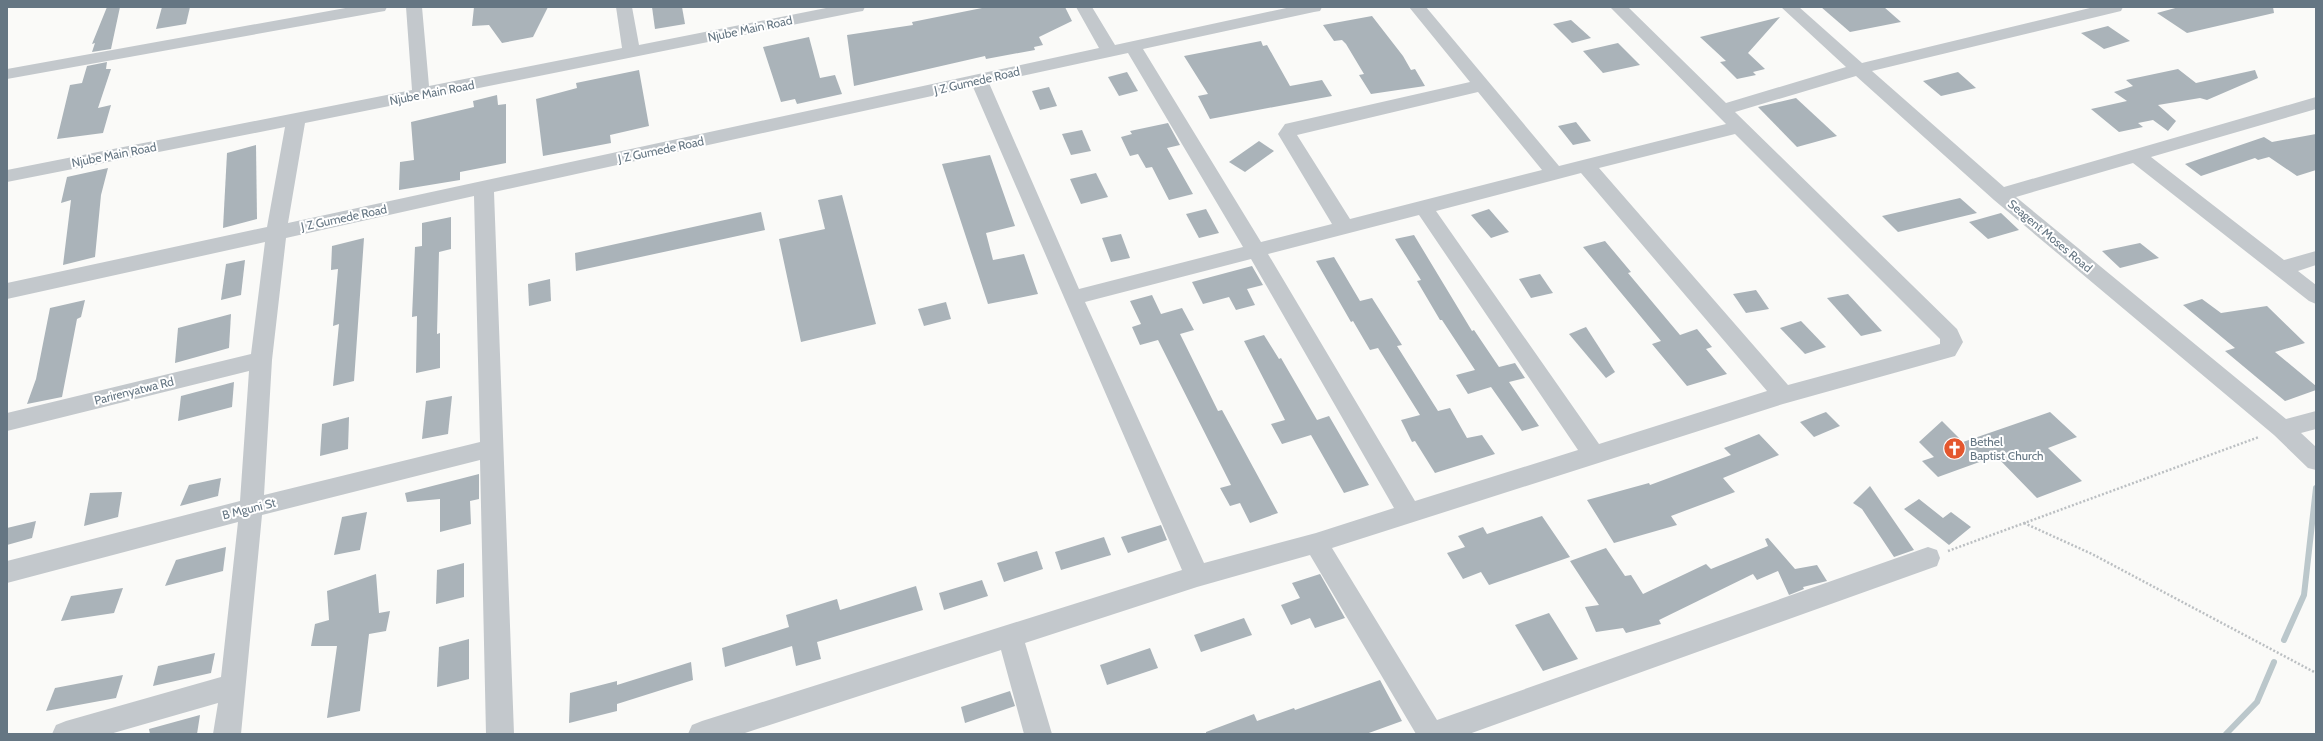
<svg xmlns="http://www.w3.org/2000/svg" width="2323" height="741" font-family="Cabin,sans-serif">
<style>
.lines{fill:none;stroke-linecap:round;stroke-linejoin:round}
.stream{stroke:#bbc7cb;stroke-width:6}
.building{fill:#aab3b9}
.path{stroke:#bbbfc2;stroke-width:2.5;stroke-dasharray:2 2;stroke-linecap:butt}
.minor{fill:#c3c8cc;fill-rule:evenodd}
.labels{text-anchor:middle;stroke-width:4;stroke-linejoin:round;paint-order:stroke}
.street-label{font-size:12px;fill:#657683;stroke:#fff}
.poi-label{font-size:12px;fill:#657683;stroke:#fff;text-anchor:start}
</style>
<rect width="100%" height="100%" fill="#fafaf8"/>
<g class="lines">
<!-- stream -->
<g class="stream">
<polyline points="2284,640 2304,595 2316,488"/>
<polyline points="2226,734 2257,702 2274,662"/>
</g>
</g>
<!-- building -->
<g class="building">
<polygon points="107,7 120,7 111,49 92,52 95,43 92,44"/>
<polygon points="162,7 190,7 186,24 156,29"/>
<polygon points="474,7 548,7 533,37 502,43 489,25 472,26"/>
<polygon points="652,7 682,7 685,24 655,29"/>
<polygon points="987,7 1065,7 1072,21 1039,37 1043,45 1034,47 1035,50 986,59 985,56 854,86 847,35 913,25 912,22"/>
<polygon points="1821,7 1884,7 1901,22 1850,32"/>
<polygon points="2273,7 2274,13 2187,33 2157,13 2179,7"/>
<polygon points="1372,16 1403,56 1411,70 1415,69 1425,86 1371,94 1359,75 1364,74 1346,44 1342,40 1334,41 1323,25"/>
<polygon points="1780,17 1748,53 1765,69 1753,72 1756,75 1737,79 1720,62 1726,61 1700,37"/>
<polygon points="1571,20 1591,38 1572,43 1553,24"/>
<polygon points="2108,26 2130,41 2104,49 2081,33"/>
<polygon points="809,37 820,78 835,75 842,94 797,104 795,99 781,102 763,47"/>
<polygon points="1261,41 1263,46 1267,45 1290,86 1322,80 1332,96 1210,119 1198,96 1208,94 1184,56"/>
<polygon points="1618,43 1640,65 1603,73 1583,51"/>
<polygon points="107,62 106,69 111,69 98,108 111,105 103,133 57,139 70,85 82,83 87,66"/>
<polygon points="2178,69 2196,83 2255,70 2258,78 2207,100 2200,98 2158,105 2176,121 2168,131 2153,120 2138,123 2143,127 2119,132 2091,109 2127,101 2114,92 2133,86 2126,80"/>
<polygon points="639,70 649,126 610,135 611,143 543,156 536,99 577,88 576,83"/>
<polygon points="1127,72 1138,91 1119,96 1108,77"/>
<polygon points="1958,72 1976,88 1941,96 1923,81"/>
<polygon points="1049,87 1057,106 1040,110 1032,91"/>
<polygon points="497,95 498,105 506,104 506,163 460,172 460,180 399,190 400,162 414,160 411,122 474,107 473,101"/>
<polygon points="1796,98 1837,136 1797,147 1758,107"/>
<polygon points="1576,122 1591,141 1573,145 1558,126"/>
<polygon points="1168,123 1180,145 1167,148 1193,194 1169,200 1152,167 1146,168 1138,154 1130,156 1121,137 1132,134 1130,131"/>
<polygon points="1082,130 1091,151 1071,155 1062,134"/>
<polygon points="2316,134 2316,170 2297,176 2269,157 2258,160 2255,158 2201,176 2185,164 2264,137 2272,142"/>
<polygon points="1259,141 1274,151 1245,172 1229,162"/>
<polygon points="256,145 257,219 223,228 227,153"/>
<polygon points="990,155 1015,226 986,233 993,260 1024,254 1038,294 988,304 942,164"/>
<polygon points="108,168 101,195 95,257 63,265 71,200 61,203 67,177"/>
<polygon points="1096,173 1108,197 1081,204 1070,179"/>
<polygon points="842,195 876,324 801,342 779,239 825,229 818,200"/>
<polygon points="1960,198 1977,213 1898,232 1882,216"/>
<polygon points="1206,209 1219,233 1199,238 1186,214"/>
<polygon points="1489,209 1509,232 1491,238 1471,215"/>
<polygon points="761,212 765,230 576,271 575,253"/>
<polygon points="2001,213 2019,230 1988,239 1969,222"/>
<polygon points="451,217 451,249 439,252 437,334 440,333 440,368 416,373 417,316 412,317 415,247 422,246 422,223"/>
<polygon points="1121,234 1130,258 1111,262 1102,238"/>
<polygon points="1414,235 1472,331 1474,330 1499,367 1515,363 1525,378 1509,382 1539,426 1522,431 1491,387 1468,394 1456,375 1475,370 1442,320 1440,320 1417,281 1421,280 1395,239"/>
<polygon points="364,238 354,381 333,386 339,324 333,326 338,269 331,270 332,246"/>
<polygon points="1605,241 1631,272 1628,273 1680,335 1697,329 1712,347 1706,349 1727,374 1687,386 1652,344 1661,341 1583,247"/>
<polygon points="2140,243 2159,258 2120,268 2102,251"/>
<polygon points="1334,257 1360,301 1372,298 1402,345 1397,346 1438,411 1450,408 1467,438 1482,435 1495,454 1435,473 1415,441 1412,442 1401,420 1420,415 1378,348 1370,350 1353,321 1351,322 1316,261"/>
<polygon points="245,260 241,295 221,300 226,264"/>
<polygon points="1252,266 1263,285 1247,289 1255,305 1236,310 1229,297 1203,304 1192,282"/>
<polygon points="1540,274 1553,293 1531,298 1519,279"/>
<polygon points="550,279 551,301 529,306 528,284"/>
<polygon points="1756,290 1769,309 1746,313 1733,294"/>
<polygon points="1848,294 1882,331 1861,336 1827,298"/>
<polygon points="1152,295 1161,314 1182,308 1194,330 1180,334 1218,411 1222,410 1278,513 1250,523 1240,503 1230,506 1220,488 1231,485 1158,340 1140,345 1132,327 1141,324 1130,301"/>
<polygon points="2202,299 2221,313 2267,306 2305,343 2275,352 2316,386 2316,390 2285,401 2225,351 2235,348 2183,305"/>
<polygon points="85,300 81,317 77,319 62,397 27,404 36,379 50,308"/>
<polygon points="946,302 951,319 924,326 918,309"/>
<polygon points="231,314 229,348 175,363 178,328"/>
<polygon points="1801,321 1826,347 1805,354 1780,328"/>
<polygon points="1586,327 1615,372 1606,378 1569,334"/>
<polygon points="1264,335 1279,359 1281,358 1317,420 1329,416 1369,485 1344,493 1311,435 1282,444 1271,424 1285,420 1244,341"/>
<polygon points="234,382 232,407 178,421 181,396"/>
<polygon points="452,396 448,434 422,439 426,401"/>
<polygon points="1826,412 1840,426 1814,437 1800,422"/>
<polygon points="2050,412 2077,437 2048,448 2082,481 2037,498 1996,456 1938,477 1922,461 1934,457 1919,442 1942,421 1963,442"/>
<polygon points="349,417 348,449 320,456 322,424"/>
<polygon points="1759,434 1779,455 1723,478 1735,492 1671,516 1677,525 1614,543 1587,500 1649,483 1650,485 1731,455 1724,448"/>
<polygon points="479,474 479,499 470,501 471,524 440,532 440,499 407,502 405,493"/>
<polygon points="221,478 218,496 180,506 189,485"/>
<polygon points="1870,486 1914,550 1894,557 1862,509 1853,503"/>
<polygon points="122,492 118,517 84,526 90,493"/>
<polygon points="1919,499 1943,518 1951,512 1971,527 1949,545 1904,509"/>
<polygon points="367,512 360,550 334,555 342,517"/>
<polygon points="1542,516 1570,557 1489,585 1481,572 1463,579 1447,553 1465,547 1458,536 1483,527 1487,534"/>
<polygon points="36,521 32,538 7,545 7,528"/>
<polygon points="1161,525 1167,540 1128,553 1121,537"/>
<polygon points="1104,537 1111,555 1061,570 1055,552"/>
<polygon points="1768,538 1795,569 1817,565 1827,581 1803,587 1804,589 1789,595 1778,571 1757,580 1753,574 1659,620 1661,624 1626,633 1623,628 1596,632 1585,607 1599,605 1570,561 1606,548 1625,576 1631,575 1643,594 1706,564 1711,569 1768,546 1765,539"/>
<polygon points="226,547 223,571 165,586 176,560"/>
<polygon points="1037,551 1043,569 1004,582 997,563"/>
<polygon points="464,563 464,597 436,604 437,570"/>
<polygon points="376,574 379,613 390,611 386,631 369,634 360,711 327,718 337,646 311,646 315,624 329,620 327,591"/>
<polygon points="1320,574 1345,618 1315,628 1310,618 1291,625 1281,605 1300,598 1292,583"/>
<polygon points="982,580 988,596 944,610 939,593"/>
<polygon points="916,586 923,610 817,642 821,659 796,666 792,646 725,667 722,648 789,627 786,615 837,599 840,610"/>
<polygon points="123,588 114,613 61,621 71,596"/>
<polygon points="1549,613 1578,659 1543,671 1515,625"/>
<polygon points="1244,618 1252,635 1201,652 1194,635"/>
<polygon points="469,639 469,679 437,687 439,647"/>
<polygon points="1150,648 1158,668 1107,685 1100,665"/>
<polygon points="215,653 211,673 153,686 158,666"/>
<polygon points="691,662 693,680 617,704 617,711 569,723 570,693 617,681 617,685"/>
<polygon points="123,675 116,698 46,711 55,688"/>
<polygon points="1380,680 1402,721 1366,734 1206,734 1206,732 1254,714 1257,721 1294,708 1295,710"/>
<polygon points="1010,691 1015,706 965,723 961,707"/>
<polygon points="200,715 197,734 150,734 149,729"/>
</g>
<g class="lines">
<!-- path -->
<g class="path">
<polyline points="2024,523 2092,554 2316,673"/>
<polyline points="1948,551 2259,437"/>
</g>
<!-- minor -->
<g class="minor">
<polygon points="351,7 387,7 385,11 379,12 7,79 7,69"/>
<path d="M406,7H422L429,86L622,48L616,7H632L639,45L831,7H865L863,11L857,12L305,123L288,223L1099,48L1076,7H1092L1115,45L1291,7H1322L1320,11L1314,12L1143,49L1261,242L1332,224L1278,134L1285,124L1470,82L1409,7H1426L1559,166L1726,124L1610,7H1628L1726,103L1846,67L1781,7H1799L1862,63L2094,7H2123L2121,11L1872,71L2004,187L2316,97V109L2151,157L2284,260L2316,251V265L2298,271L2316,285V304L2309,301L2133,163L2016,197L2286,419L2316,411V429L2301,433L2316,447V470L2308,468L2274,435L1994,200L1856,76L1735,112L1957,329L1963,342L1955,356L1783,404L1332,548L1437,720L1928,547L1937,550L1940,558L1937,566L1469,734H1416L1310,555L1197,587L1025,643L1052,734H1024L1001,650L742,734H688L692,725L702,721L1182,570L973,87L494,192L514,734H486L480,460L262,515L241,734H213L218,703L110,734H52L56,725L66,721L221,677L238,522L7,583V561L240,501L249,371L7,431V413L251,354L265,242L7,299V283L267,227L285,127L7,182V170L412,90ZM1128,53L1243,247L1079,289L989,83ZM1478,92L1542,170L1350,219L1297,135ZM1735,134L1940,339V344L1788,385L1599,168ZM1581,173L1767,391L1599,444L1436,211ZM474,196L480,442L264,495L272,360L286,238ZM1419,215L1578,450L1415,501L1268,254ZM1251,259L1394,508L1316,533L1204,563L1085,302Z"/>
</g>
</g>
<!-- icons -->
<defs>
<symbol id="church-disc" viewBox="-11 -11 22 22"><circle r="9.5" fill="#e4572e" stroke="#fff"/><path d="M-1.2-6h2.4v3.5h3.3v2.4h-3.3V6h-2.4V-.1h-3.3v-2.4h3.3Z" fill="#fff"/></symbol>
</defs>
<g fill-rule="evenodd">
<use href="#church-disc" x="1942" y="436" width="25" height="25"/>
</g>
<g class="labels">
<!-- street labels -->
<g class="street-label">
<text transform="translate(750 29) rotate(-12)" y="4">Njube Main Road</text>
<text transform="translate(977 81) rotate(-13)" y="4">J Z Gumede Road</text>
<text transform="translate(432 93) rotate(-11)" y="4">Njube Main Road</text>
<text transform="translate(661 150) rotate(-12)" y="4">J Z Gumede Road</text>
<text transform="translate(114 155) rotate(-11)" y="4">Njube Main Road</text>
<text transform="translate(344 218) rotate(-12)" y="4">J Z Gumede Road</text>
<text transform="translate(2050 236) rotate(40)" y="4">Seagent Moses Road</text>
<text transform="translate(134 391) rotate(-14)" y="4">Parirenyatwa Rd</text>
<text transform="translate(249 509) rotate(-14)" y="4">B Mguni St</text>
</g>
<!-- poi labels -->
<g class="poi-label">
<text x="1970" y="446">Bethel<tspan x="1970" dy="14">Baptist Church</tspan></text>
</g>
</g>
<!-- border -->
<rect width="2323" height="741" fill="none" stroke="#657683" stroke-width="16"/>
</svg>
